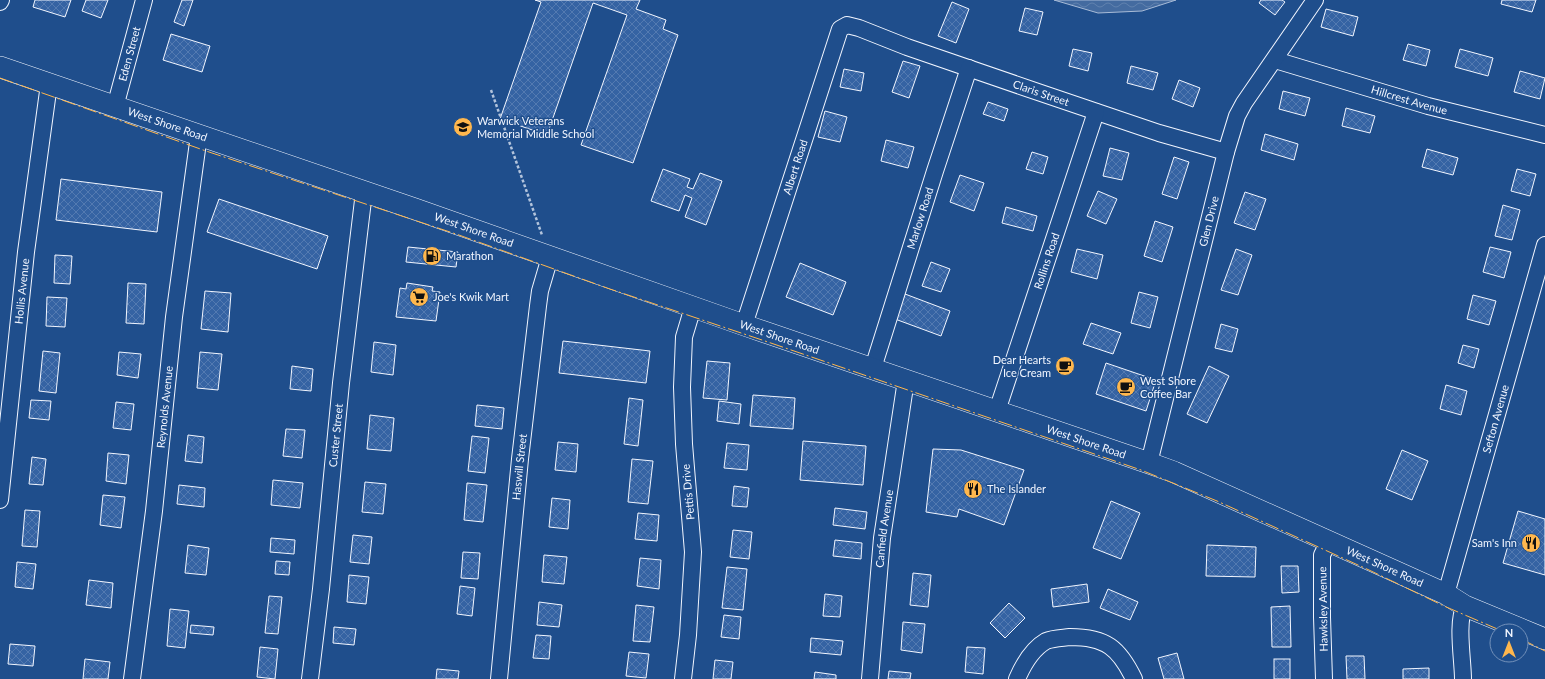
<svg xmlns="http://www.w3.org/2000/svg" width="1545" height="679" font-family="Lato,sans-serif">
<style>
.water{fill:url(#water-waves);stroke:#a8bbd7}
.building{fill:url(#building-cross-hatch);stroke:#f2f6ff}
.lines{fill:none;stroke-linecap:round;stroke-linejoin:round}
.minor-casing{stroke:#f2f6ff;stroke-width:18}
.major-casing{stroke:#f2f6ff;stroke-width:22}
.path{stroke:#b3c4dc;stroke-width:2.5;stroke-dasharray:3 2;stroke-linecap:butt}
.minor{stroke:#1f4e8c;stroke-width:16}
.major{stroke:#1f4e8c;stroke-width:21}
.power{stroke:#ffb74d;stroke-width:1;stroke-dasharray:14 3 2 3;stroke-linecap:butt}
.labels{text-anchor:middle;stroke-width:3;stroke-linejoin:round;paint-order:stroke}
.street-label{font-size:11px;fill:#f2f6ff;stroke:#1f4e8c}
.poi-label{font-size:11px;fill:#f2f6ff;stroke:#1f4e8c;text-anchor:start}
</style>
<defs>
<pattern id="water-waves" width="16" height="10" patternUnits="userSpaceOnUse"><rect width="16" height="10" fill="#446ba0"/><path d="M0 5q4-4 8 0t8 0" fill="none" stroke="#5f81ae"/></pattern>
<pattern id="building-cross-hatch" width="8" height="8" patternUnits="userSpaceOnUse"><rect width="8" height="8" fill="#3563a3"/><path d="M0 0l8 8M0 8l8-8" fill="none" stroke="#537ab1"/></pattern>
</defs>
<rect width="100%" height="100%" fill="#1f4e8c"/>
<!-- water -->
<polygon class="water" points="1054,0 1176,0 1142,11 1098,13"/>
<!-- building -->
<g class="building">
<polygon points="35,0 71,0 65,17 33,7"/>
<polygon points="86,0 108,0 101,18 82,11"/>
<polygon points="182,0 193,0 184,26 174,22"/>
<polygon points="535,0 640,0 636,9 666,20 663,29 678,35 633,163 581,145 627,15 593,3 547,135 500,119 541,2"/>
<polygon points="1261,0 1282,0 1285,2 1275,15 1259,3"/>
<polygon points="1502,0 1536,0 1532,12 1501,4"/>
<polygon points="952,2 969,9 956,43 938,36"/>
<polygon points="1025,8 1043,12 1037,35 1019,31"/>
<polygon points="1326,9 1358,17 1353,36 1321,27"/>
<polygon points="171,34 210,46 202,72 163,60"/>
<polygon points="1408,44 1430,50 1426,66 1403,60"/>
<polygon points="1073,49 1092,53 1088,71 1069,66"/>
<polygon points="1460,49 1493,58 1488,76 1455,67"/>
<polygon points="903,61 920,66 909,98 892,92"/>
<polygon points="1131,66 1158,73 1153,90 1127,83"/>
<polygon points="844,69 864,73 861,91 840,87"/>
<polygon points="1520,71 1545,78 1540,99 1514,92"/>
<polygon points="1179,80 1200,88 1193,107 1172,99"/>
<polygon points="1283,91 1310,98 1305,116 1279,109"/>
<polygon points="988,102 1008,109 1004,121 983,114"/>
<polygon points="1346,108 1375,116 1370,133 1342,126"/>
<polygon points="825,111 847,117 840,142 818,137"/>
<polygon points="1265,134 1298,144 1294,160 1261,150"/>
<polygon points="886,140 914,147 908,168 881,161"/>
<polygon points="1110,148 1129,153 1122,180 1103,176"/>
<polygon points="1427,149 1458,158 1453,175 1422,167"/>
<polygon points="1032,152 1048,157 1043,174 1026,169"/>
<polygon points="1174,157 1189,162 1177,199 1162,194"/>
<polygon points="663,169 690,179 687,187 693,189 700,173 722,181 706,225 685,217 692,198 685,195 679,211 651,201"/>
<polygon points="1517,169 1536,174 1530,196 1511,191"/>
<polygon points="960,175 984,183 974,211 950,202"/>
<polygon points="61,179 162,192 157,232 56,220"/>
<polygon points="1098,191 1117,199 1106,224 1087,216"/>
<polygon points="1245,192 1266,199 1255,230 1234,223"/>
<polygon points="219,199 328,236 317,269 207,232"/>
<polygon points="1503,205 1520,210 1512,240 1495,236"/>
<polygon points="1006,207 1037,216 1033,231 1002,223"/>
<polygon points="1155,221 1173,227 1162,262 1144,256"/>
<polygon points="408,247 458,252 456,267 406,262"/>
<polygon points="1490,247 1511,252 1504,278 1483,272"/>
<polygon points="1077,249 1103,255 1097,279 1071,272"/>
<polygon points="1236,249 1252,255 1238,295 1221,290"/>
<polygon points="55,255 72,256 70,284 54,283"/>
<polygon points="931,262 950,269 941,292 922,286"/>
<polygon points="800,263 846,282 833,315 786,297"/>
<polygon points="128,283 146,284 144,324 126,323"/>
<polygon points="407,283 433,287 432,291 440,292 436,321 396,317 400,288 406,289"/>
<polygon points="205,291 231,293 228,332 201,329"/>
<polygon points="1139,292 1158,297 1150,328 1131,323"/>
<polygon points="905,294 950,311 941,336 895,319"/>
<polygon points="1473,295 1496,301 1489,325 1467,319"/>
<polygon points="47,297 67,298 65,327 46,326"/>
<polygon points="1091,323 1121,333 1113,354 1083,344"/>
<polygon points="1221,324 1238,329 1232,352 1215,348"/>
<polygon points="563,341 650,351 646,383 559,373"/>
<polygon points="374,342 396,345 393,375 371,372"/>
<polygon points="1463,345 1479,349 1474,368 1458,363"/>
<polygon points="43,351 60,353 56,393 39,391"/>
<polygon points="119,352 141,354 138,378 117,375"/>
<polygon points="200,352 222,354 218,390 197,388"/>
<polygon points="707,361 730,363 727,400 703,398"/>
<polygon points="1106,363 1156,380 1146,411 1096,394"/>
<polygon points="292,366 313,369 311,391 290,389"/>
<polygon points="1209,366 1229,376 1207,423 1187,414"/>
<polygon points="1446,385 1467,391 1461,415 1440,409"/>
<polygon points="753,395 795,398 793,429 750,426"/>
<polygon points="629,398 643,400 638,446 624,444"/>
<polygon points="31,400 51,401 49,420 29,418"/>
<polygon points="719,401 741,404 739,424 717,421"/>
<polygon points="116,402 134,404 131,430 113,428"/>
<polygon points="477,405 504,408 502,429 475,426"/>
<polygon points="370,415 394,418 391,451 367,449"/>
<polygon points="286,429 305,430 302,458 283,456"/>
<polygon points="188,435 204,437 202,463 185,461"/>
<polygon points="472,436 489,438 485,473 468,471"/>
<polygon points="803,441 866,446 863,485 800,480"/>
<polygon points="558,442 578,444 576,472 555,470"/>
<polygon points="727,443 749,445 747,470 724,468"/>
<polygon points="933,449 961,450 1024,470 1004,525 959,509 957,517 926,512"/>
<polygon points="1402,450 1428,461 1412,500 1386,489"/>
<polygon points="108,453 129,455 126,484 106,481"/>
<polygon points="32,457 46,459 43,485 29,484"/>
<polygon points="632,459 653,461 648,504 628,502"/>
<polygon points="273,480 303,483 300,508 271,505"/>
<polygon points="365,482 386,484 383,514 362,512"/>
<polygon points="467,483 487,485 483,522 464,520"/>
<polygon points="179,485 205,488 204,507 177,504"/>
<polygon points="734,486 749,488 747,507 732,506"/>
<polygon points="103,495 125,497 121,528 100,525"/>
<polygon points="552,498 570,500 568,529 549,527"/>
<polygon points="1111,501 1140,513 1121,559 1093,548"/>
<polygon points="835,508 867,512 865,529 833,525"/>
<polygon points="25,510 40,511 37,547 22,546"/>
<polygon points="1518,511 1545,519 1545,575 1503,563"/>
<polygon points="638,513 659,515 657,541 635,539"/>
<polygon points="733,530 752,532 749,559 730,557"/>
<polygon points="353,535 372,537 369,564 350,562"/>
<polygon points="271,538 295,540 294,554 270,552"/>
<polygon points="835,540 862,543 861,559 833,556"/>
<polygon points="188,545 209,548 206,575 185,573"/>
<polygon points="1207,545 1256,547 1255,577 1206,576"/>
<polygon points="463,552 480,553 478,579 461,578"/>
<polygon points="544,555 567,557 564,584 542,582"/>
<polygon points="640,558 661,560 659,589 637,586"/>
<polygon points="276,561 290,562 289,575 275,574"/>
<polygon points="17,562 36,564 33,589 15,587"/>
<polygon points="1281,566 1298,566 1299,592 1282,593"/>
<polygon points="727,567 747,569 743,610 722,608"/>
<polygon points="913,573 931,575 928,607 910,605"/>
<polygon points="349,575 369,577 366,604 347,602"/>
<polygon points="89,580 113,583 111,608 86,605"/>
<polygon points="1087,584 1089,602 1053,607 1051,589"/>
<polygon points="460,586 475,588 472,616 457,614"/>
<polygon points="1108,589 1138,602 1130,620 1100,608"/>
<polygon points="825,594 842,596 840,617 823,616"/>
<polygon points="269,596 282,597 278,634 265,633"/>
<polygon points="539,602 562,605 559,627 537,625"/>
<polygon points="1009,603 1025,618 1005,638 990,623"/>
<polygon points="636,605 654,607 650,642 633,641"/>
<polygon points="1290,606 1291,647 1272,647 1271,607"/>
<polygon points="170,609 189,611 185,648 167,646"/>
<polygon points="724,615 741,617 739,639 721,637"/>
<polygon points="903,622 925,624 922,653 901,650"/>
<polygon points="191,625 214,627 213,635 190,633"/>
<polygon points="334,627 356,629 354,645 333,643"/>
<polygon points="536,635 551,636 549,659 533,658"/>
<polygon points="811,638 843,641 841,655 810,652"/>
<polygon points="10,644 35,646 33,666 8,664"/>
<polygon points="260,647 278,649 275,679 257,677"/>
<polygon points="967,647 985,648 983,674 965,672"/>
<polygon points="629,652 649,654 646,678 626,676"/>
<polygon points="1177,653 1184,679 1164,679 1158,658"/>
<polygon points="1346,656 1364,656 1365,679 1347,679"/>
<polygon points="85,659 110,662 108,679 83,679"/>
<rect x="1274" y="659" width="16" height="20"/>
<polygon points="715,660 733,662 731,679 713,679"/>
<polygon points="1429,668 1429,679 1403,679 1403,669"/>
<polygon points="437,669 459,671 458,679 436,679"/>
<polygon points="889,671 911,673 910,679 888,679"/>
<polygon points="815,672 836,675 836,679 814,679"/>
</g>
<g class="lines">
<defs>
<g id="minor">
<polyline points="0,2 1,0"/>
<path id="s1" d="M1275,60L1428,106L1545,135"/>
<path id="s2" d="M115,107L144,0"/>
<path id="s3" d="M744,325L840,29L847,25L859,28L907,47L1038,92L1159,133L1226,152"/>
<path id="s4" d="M873,368L935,171L969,68"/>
<path id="s5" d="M997,411L1096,112"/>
<path id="s6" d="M1149,463L1226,152L1237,116L1244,103L1315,0"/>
<path id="s7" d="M0,500L26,252L49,84"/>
<path id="s8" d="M1446,594L1545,245"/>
<path id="s9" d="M132,679L154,511L174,317L199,135"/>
<path id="s10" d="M310,679L321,589L341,383L364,192"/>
<path id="s11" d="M499,679L520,459L538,306L540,291L550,257"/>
<polyline points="683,679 688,635 693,552 684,444 682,387 684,337 693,307"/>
<path id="s12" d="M870,679L882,538L906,380"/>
<path d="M1017,679C1023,665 1032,649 1046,641C1053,638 1063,638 1070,637C1106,637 1119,648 1134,679"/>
<polyline points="1324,679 1322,617 1322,555 1329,541"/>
<path d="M1463,679C1463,661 1456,621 1465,606"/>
</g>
<g id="major">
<path id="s13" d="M0,67L415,209L744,325L1149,463L1174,472L1446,594L1465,606L1545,639"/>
</g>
</defs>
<!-- minor casing -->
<use href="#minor" class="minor-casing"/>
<!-- major casing -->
<use href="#major" class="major-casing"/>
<!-- path -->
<polyline class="path" points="491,90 542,235"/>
<!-- minor -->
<use href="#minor" class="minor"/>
<!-- major -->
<use href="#major" class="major"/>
<!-- power -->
<g class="power">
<polyline points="0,78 206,151 456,234 610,289 762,340 1141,470 1217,501 1369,570 1444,606 1502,631"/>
<polyline points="1521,639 1545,651"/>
</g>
</g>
<!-- icons -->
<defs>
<symbol id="school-disc" viewBox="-11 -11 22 22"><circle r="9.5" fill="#ffb74d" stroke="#1f4e8c"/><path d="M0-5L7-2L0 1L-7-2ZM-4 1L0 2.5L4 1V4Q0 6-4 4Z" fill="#111"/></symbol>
<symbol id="fuel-disc" viewBox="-11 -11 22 22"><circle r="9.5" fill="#ffb74d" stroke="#1f4e8c"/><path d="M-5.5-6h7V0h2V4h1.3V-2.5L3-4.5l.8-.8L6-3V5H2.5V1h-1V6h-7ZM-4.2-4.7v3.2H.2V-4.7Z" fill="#111"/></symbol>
<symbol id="supermarket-disc" viewBox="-11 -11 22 22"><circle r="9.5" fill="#ffb74d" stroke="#1f4e8c"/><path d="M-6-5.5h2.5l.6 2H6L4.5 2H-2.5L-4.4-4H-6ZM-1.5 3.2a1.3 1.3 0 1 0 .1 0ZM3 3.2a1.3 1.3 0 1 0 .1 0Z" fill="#111"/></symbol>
<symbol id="cafe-disc" viewBox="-11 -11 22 22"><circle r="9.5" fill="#ffb74d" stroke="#1f4e8c"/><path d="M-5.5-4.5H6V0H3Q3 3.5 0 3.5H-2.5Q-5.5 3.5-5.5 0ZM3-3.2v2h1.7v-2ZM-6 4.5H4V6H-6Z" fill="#111"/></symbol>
<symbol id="restaurant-disc" viewBox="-11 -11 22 22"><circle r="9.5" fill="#ffb74d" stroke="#1f4e8c"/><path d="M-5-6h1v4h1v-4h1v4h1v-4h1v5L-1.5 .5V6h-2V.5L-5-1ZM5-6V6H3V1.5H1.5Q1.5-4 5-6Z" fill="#111"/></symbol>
</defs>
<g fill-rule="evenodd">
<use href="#school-disc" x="452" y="116" width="22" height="22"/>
<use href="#fuel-disc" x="421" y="245" width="22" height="22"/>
<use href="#supermarket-disc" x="408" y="286" width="22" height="22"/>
<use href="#cafe-disc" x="1054" y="355" width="22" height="22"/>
<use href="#cafe-disc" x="1115" y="376" width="22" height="22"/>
<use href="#restaurant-disc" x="962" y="478" width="22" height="22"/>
<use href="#restaurant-disc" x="1520" y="532" width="22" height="22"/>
</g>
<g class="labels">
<!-- street labels -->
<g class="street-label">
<text dy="4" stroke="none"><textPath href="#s2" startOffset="55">Eden Street</textPath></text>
<text dy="4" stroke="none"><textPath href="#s3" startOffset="525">Claris Street</textPath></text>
<text dy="4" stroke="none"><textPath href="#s1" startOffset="140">Hillcrest Avenue</textPath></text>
<text dy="4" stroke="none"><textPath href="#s13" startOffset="177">West Shore Road</textPath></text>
<text dy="4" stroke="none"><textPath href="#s3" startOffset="166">Albert Road</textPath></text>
<text dy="4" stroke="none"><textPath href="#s4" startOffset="157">Marlow Road</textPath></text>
<text dy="4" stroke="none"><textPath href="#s6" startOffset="249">Glen Drive</textPath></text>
<text dy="4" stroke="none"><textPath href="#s13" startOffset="501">West Shore Road</textPath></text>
<text dy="4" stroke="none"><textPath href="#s5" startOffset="158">Rollins Road</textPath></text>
<text dy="4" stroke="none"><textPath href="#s7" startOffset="210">Hollis Avenue</textPath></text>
<text dy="4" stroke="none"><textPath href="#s13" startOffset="825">West Shore Road</textPath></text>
<text dy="4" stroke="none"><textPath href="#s9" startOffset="274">Reynolds Avenue</textPath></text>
<text dy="4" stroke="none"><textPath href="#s8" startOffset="182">Sefton Avenue</textPath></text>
<text dy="4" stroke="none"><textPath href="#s10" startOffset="245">Custer Street</textPath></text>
<text dy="4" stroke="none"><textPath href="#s13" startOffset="1149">West Shore Road</textPath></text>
<text dy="4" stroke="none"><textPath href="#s11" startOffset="213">Haswill Street</textPath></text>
<text transform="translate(688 492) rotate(-95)" y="4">Pettis Drive</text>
<text dy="4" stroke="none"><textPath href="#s12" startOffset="151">Canfield Avenue</textPath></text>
<text dy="4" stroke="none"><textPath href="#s13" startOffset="1473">West Shore Road</textPath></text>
<text transform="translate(1323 609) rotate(-91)" y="4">Hawksley Avenue</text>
</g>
<!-- poi labels -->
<g class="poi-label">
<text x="477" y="125">Warwick Veterans<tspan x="477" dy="13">Memorial Middle School</tspan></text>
<text x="446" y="260">Marathon</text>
<text x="433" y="301">Joe's Kwik Mart</text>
<text x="1051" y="364" text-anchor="end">Dear Hearts<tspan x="1051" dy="13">Ice Cream</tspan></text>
<text x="1140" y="385">West Shore<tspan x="1140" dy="13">Coffee Bar</tspan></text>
<text x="987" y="493">The Islander</text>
<text x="1517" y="547" text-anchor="end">Sam's Inn</text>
</g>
</g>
<!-- north arrow -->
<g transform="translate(1509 643)"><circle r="19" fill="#1f4e8c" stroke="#7391ba"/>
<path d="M0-3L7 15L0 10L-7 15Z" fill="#ffb74d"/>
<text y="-6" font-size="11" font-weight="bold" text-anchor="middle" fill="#f2f6ff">N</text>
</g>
</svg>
